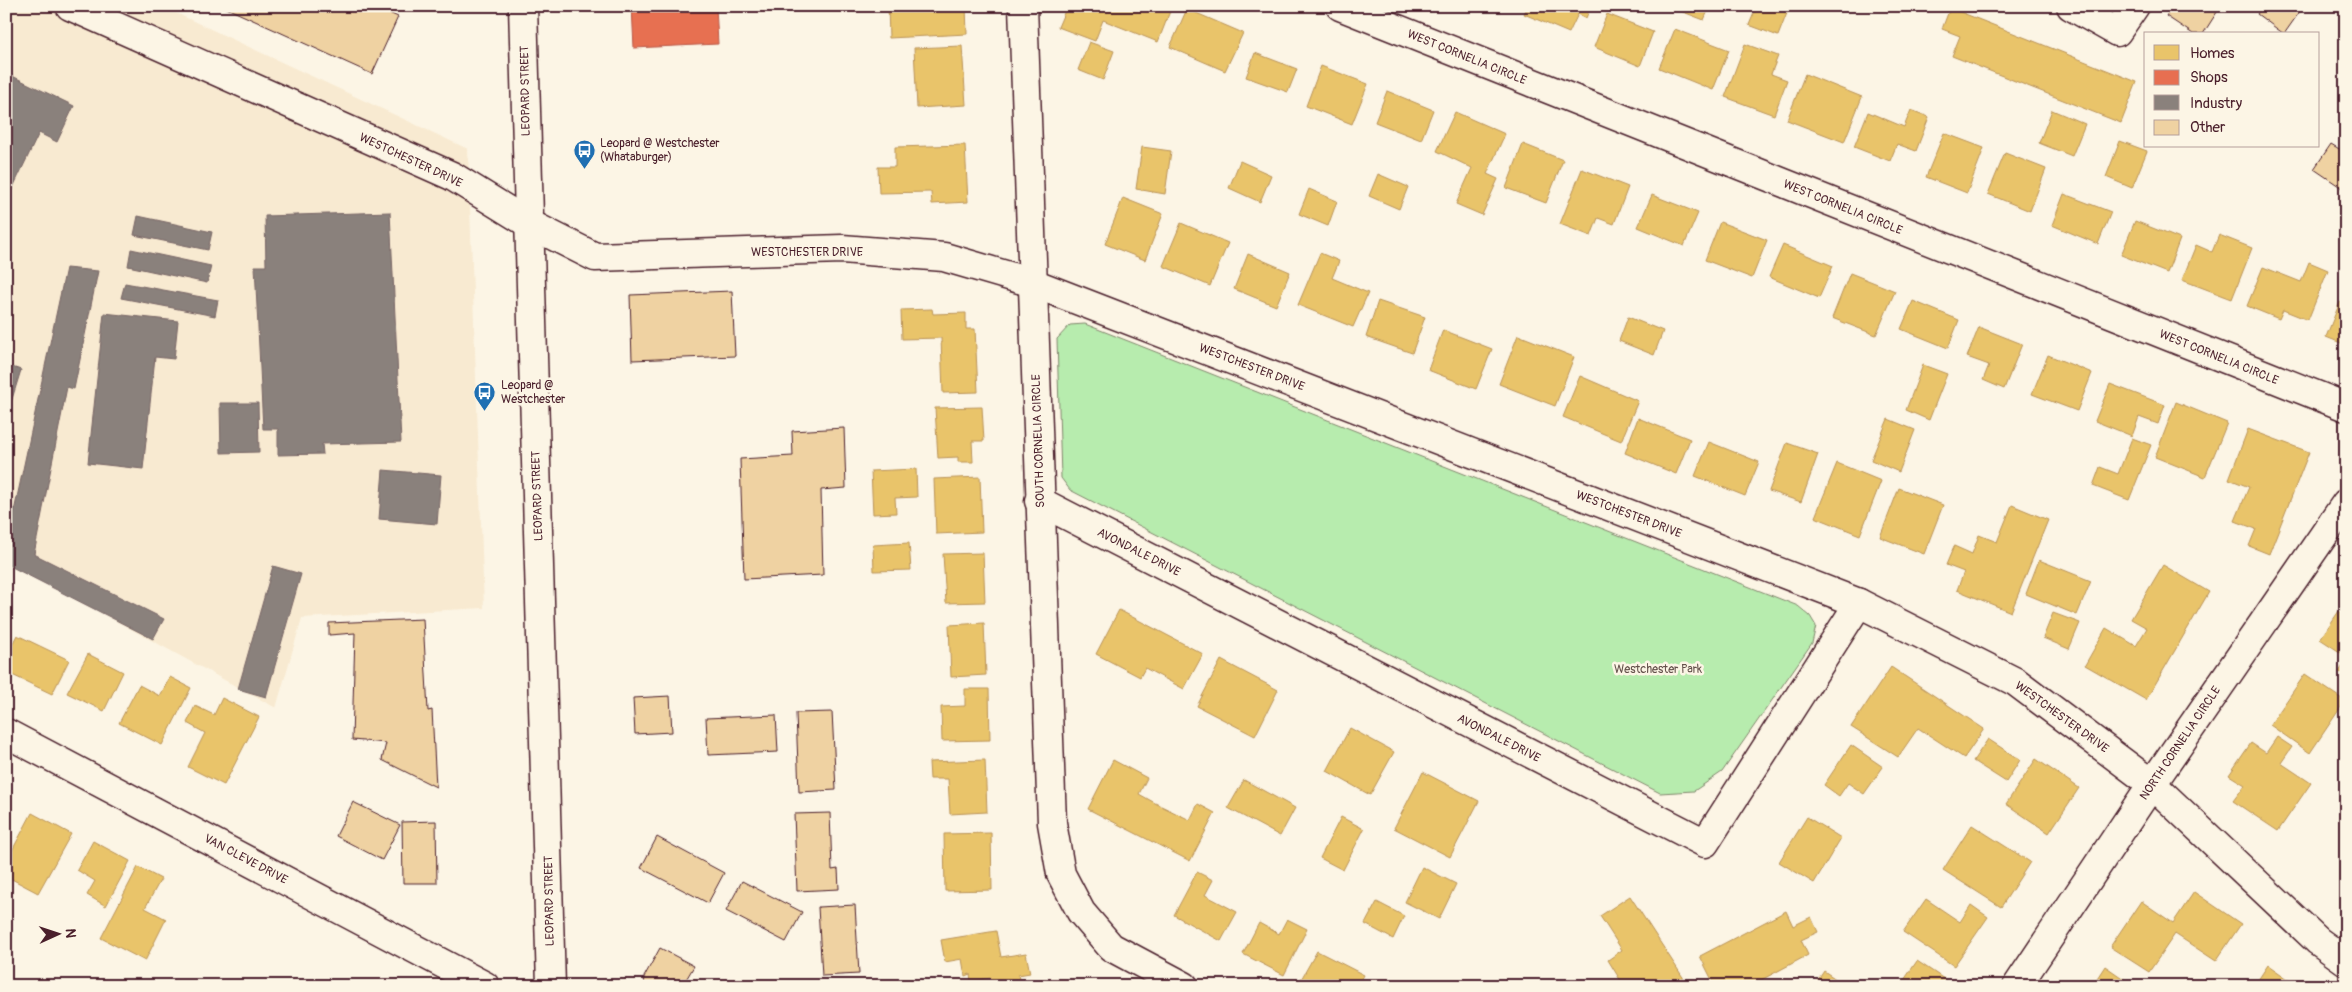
<svg xmlns="http://www.w3.org/2000/svg" width="2352" height="992" font-family="Pangolin,sans-serif">
<style>
.built{fill:#f8ead1}
.green{fill:#b7ecae;stroke:#80866c}
.homes{fill:#e9c46a;stroke:#b99257}
.shops{fill:#e76f51;stroke:#b85746}
.industry{fill:#8a817c;stroke:#776464}
.building{fill:#efd2a2;stroke:#4a1f2b}
.lines{fill:none;stroke-linecap:round;stroke-linejoin:round}
.street-casing{stroke:#4a1f2b;stroke-width:31}
.secondary-casing{stroke:#4a1f2b;stroke-width:31}
.street{stroke:#fcf5e5;stroke-width:28}
.secondary{stroke:#fcf5e5;stroke-width:28}
.labels{text-anchor:middle;stroke-width:5;stroke-linejoin:round;paint-order:stroke}
.street-label{font-size:12px;fill:#4a1f2b;stroke:#fcf5e5}
.poi-label{font-size:12px;fill:#4a1f2b;stroke:#fcf5e5;text-anchor:start}
.park-label{font-size:12px;fill:#65524c;stroke:#fcf5e5}
</style>
<rect width="100%" height="100%" fill="#fcf5e5"/>
<filter id="ink" filterUnits="userSpaceOnUse"><feTurbulence type="fractalNoise" baseFrequency=".02" numOctaves="2"/><feDisplacementMap in="SourceGraphic" scale="10" xChannelSelector="R" yChannelSelector="G"/><feConvolveMatrix kernelMatrix="1 2 1 2 8 2 1 2 1" color-interpolation-filters="sRGB"/></filter>
<g filter="url(#ink)">
<!-- built -->
<polygon class="built" points="6,6 161,6 468,149 484,608 302,618 276,708 6,561"/>
<!-- green -->
<polygon class="green" points="1085,324 1798,606 1810,616 1816,626 1812,643 1722,772 1694,791 1660,793 1070,490 1061,478 1057,339 1070,325"/>
<!-- homes -->
<g class="homes">
<polygon points="888,6 966,6 967,34 889,38"/>
<polygon points="1067,6 1172,6 1158,42 1103,20 1095,41 1058,27"/>
<polygon points="1528,6 1591,6 1586,18 1578,14 1569,33 1524,14"/>
<polygon points="1680,6 1710,6 1704,20 1678,10"/>
<polygon points="1757,6 1770,6 1787,13 1778,36 1749,25"/>
<polygon points="1950,8 2137,82 2121,123 1952,56 1960,36 1942,29"/>
<polygon points="1187,9 1243,33 1225,71 1170,47"/>
<polygon points="1607,14 1653,32 1640,66 1594,47"/>
<polygon points="1675,29 1729,50 1713,90 1659,68"/>
<polygon points="1089,42 1114,51 1103,80 1078,70"/>
<polygon points="1745,44 1778,56 1771,74 1787,80 1774,115 1725,97"/>
<polygon points="962,46 966,105 917,108 914,48"/>
<polygon points="1255,53 1297,69 1288,92 1246,77"/>
<polygon points="1321,66 1368,84 1352,124 1306,106"/>
<polygon points="1805,74 1862,97 1844,142 1787,120"/>
<polygon points="1387,91 1433,110 1421,140 1375,122"/>
<polygon points="1911,110 1929,117 1916,151 1897,144 1890,161 1854,147 1868,112 1904,127"/>
<polygon points="2052,110 2085,124 2072,156 2039,143"/>
<polygon points="1455,112 1505,134 1487,174 1498,179 1482,215 1456,204 1472,168 1437,151"/>
<polygon points="1944,133 1984,148 1967,193 1926,177"/>
<polygon points="2120,141 2147,151 2132,188 2106,177"/>
<polygon points="1523,144 1563,160 1546,203 1506,188"/>
<polygon points="965,145 968,202 932,204 931,192 879,193 878,167 895,167 895,147"/>
<polygon points="1142,147 1171,151 1165,194 1136,189"/>
<polygon points="2005,153 2046,169 2030,211 1988,194"/>
<polygon points="1240,161 1271,175 1260,202 1229,188"/>
<polygon points="1582,169 1628,187 1614,224 1598,218 1591,236 1560,224"/>
<polygon points="1378,174 1408,187 1399,209 1369,196"/>
<polygon points="1309,189 1337,201 1328,226 1299,214"/>
<polygon points="2064,194 2111,212 2098,244 2052,225"/>
<polygon points="1652,195 1698,213 1684,246 1638,227"/>
<polygon points="1123,198 1163,214 1145,260 1105,244"/>
<polygon points="2135,221 2180,239 2167,273 2121,255"/>
<polygon points="1720,222 1767,240 1752,278 1705,260"/>
<polygon points="1181,223 1228,243 1210,286 1163,266"/>
<polygon points="2219,235 2252,248 2232,299 2182,280 2196,245 2212,252"/>
<polygon points="1783,245 1833,266 1819,298 1769,277"/>
<polygon points="1320,253 1339,261 1332,278 1368,293 1353,327 1298,305"/>
<polygon points="1248,254 1290,272 1276,306 1234,289"/>
<polygon points="2309,262 2328,270 2308,320 2283,310 2279,319 2247,306 2263,267 2301,282"/>
<polygon points="1850,273 1895,291 1876,335 1832,318"/>
<polygon points="1378,301 1425,317 1412,353 1366,337"/>
<polygon points="1913,301 1959,320 1948,348 1901,329"/>
<polygon points="2340,302 2346,305 2346,345 2326,337"/>
<polygon points="932,309 933,314 966,313 966,329 975,329 978,392 943,393 941,338 902,339 901,310"/>
<polygon points="1628,317 1663,331 1654,355 1619,341"/>
<polygon points="1979,327 2022,344 2004,389 1983,380 1989,365 1967,357"/>
<polygon points="1443,330 1492,349 1476,389 1428,370"/>
<polygon points="1518,335 1574,357 1555,406 1499,384"/>
<polygon points="2048,355 2092,373 2077,411 2032,394"/>
<polygon points="1923,365 1947,374 1929,420 1906,410"/>
<polygon points="1580,376 1638,401 1621,441 1563,417"/>
<polygon points="2110,384 2165,405 2158,424 2139,417 2132,436 2095,421"/>
<polygon points="2176,402 2227,423 2205,477 2155,457"/>
<polygon points="982,407 984,441 972,441 973,462 958,462 958,457 938,458 935,408"/>
<polygon points="1638,418 1690,439 1676,474 1625,453"/>
<polygon points="1888,419 1915,430 1899,472 1871,460"/>
<polygon points="2248,429 2309,452 2269,554 2249,546 2256,529 2235,521 2249,487 2229,479"/>
<polygon points="2132,438 2151,445 2129,500 2093,486 2100,467 2118,474"/>
<polygon points="1709,442 1759,462 1745,496 1695,476"/>
<polygon points="1787,443 1818,454 1801,502 1769,491"/>
<polygon points="1837,463 1881,481 1860,535 1815,517"/>
<polygon points="916,469 917,497 895,498 896,513 873,514 871,471"/>
<polygon points="980,477 982,532 936,534 934,479"/>
<polygon points="1899,488 1943,505 1924,554 1880,537"/>
<polygon points="2012,505 2048,520 2011,612 1957,590 1964,572 1946,565 1954,546 1972,554 1979,535 1997,542"/>
<polygon points="909,543 911,570 874,571 873,545"/>
<polygon points="983,553 985,602 946,603 943,554"/>
<polygon points="2039,560 2091,581 2077,615 2026,594"/>
<polygon points="2163,565 2209,592 2146,700 2085,665 2106,628 2136,646 2147,628 2131,619"/>
<polygon points="1119,610 1203,654 1184,689 1145,668 1140,677 1096,654"/>
<polygon points="2339,611 2346,616 2346,656 2320,639"/>
<polygon points="2053,613 2080,623 2069,649 2043,638"/>
<polygon points="984,623 986,675 951,677 949,625"/>
<polygon points="17,635 69,660 52,694 6,672 6,656"/>
<polygon points="88,654 123,672 104,711 67,693"/>
<polygon points="1221,660 1278,690 1255,736 1197,706"/>
<polygon points="2346,661 2346,676 2339,672"/>
<polygon points="1891,667 1984,729 1964,758 1918,728 1898,757 1851,727"/>
<polygon points="2305,674 2345,701 2310,753 2270,725"/>
<polygon points="170,677 191,688 162,745 119,723 139,685 160,696"/>
<polygon points="965,689 989,689 990,740 942,741 941,707 965,706"/>
<polygon points="222,698 259,717 224,785 188,767 205,733 187,723 195,706 214,715"/>
<polygon points="1350,728 1394,752 1370,795 1327,771"/>
<polygon points="2277,737 2292,747 2281,763 2311,783 2278,831 2233,801 2245,785 2229,775 2251,743 2266,753"/>
<polygon points="1988,739 2020,760 2006,782 1973,761"/>
<polygon points="1851,745 1883,767 1864,794 1848,783 1839,796 1824,785"/>
<polygon points="2036,759 2079,788 2049,833 2006,804"/>
<polygon points="985,760 987,812 950,814 948,779 930,779 929,762"/>
<polygon points="1113,760 1147,778 1139,794 1155,803 1190,820 1198,804 1215,813 1190,861 1088,809"/>
<polygon points="1423,772 1479,801 1450,857 1394,828"/>
<polygon points="1244,780 1295,808 1280,836 1228,808"/>
<polygon points="32,813 71,834 38,893 6,876 6,862"/>
<polygon points="1341,817 1364,829 1343,870 1320,858"/>
<polygon points="1807,817 1841,838 1814,883 1779,862"/>
<polygon points="1972,825 2030,862 2001,907 1943,870"/>
<polygon points="991,833 992,890 945,891 944,834"/>
<polygon points="93,841 130,861 106,906 87,895 95,881 77,870"/>
<polygon points="138,867 161,879 145,908 166,919 145,961 101,938"/>
<polygon points="1422,867 1456,884 1439,919 1405,902"/>
<polygon points="1197,872 1213,880 1205,895 1237,912 1221,941 1174,915"/>
<polygon points="2194,892 2241,924 2216,961 2175,934 2149,972 2110,947 2141,901 2173,923"/>
<polygon points="1630,896 1686,982 1680,986 1624,986 1608,960 1622,950 1600,916"/>
<polygon points="1926,899 1960,922 1971,905 1988,917 1954,966 1903,932"/>
<polygon points="1377,902 1404,916 1393,939 1365,924"/>
<polygon points="1786,911 1793,926 1811,917 1818,932 1801,940 1808,955 1750,986 1715,986 1700,956"/>
<polygon points="1287,919 1307,929 1284,975 1243,954 1259,923 1279,934"/>
<polygon points="996,931 1001,957 1026,953 1030,973 1018,975 1020,984 992,986 991,978 971,981 970,974 965,976 962,959 945,962 941,940"/>
<polygon points="1317,951 1364,975 1358,986 1304,986 1299,983"/>
<polygon points="1917,961 1950,983 1948,986 1900,986"/>
<polygon points="2268,965 2298,986 2254,986"/>
<polygon points="2105,966 2134,986 2092,986"/>
<polygon points="1824,971 1846,986 1814,986"/>
</g>
<!-- shops -->
<polygon class="shops" points="632,6 716,6 718,44 634,48"/>
<!-- industry -->
<g class="industry">
<polygon points="6,73 74,106 57,142 39,133 6,202"/>
<polygon points="390,212 401,442 322,444 323,454 278,455 278,429 263,429 255,266 266,266 265,216"/>
<polygon points="138,216 212,232 208,250 134,235"/>
<polygon points="131,249 211,266 207,283 128,266"/>
<polygon points="66,268 98,271 74,389 67,387 34,554 164,619 153,639 6,564 6,549"/>
<polygon points="125,283 218,300 215,316 121,298"/>
<polygon points="104,313 178,321 174,359 155,357 143,469 88,463"/>
<polygon points="6,365 21,370 7,415 6,415"/>
<polygon points="220,403 258,403 259,452 221,453"/>
<polygon points="383,470 441,475 437,524 379,519"/>
<polygon points="273,566 301,574 266,697 238,689"/>
</g>
<!-- building -->
<g class="building">
<polygon points="222,6 374,6 398,17 372,74"/>
<polygon points="2173,6 2208,6 2217,12 2203,34 2193,34 2166,16"/>
<polygon points="2262,6 2302,6 2303,7 2284,34 2257,14"/>
<polygon points="2331,144 2346,153 2346,183 2342,188 2314,169"/>
<polygon points="732,291 735,356 632,360 630,295"/>
<polygon points="844,428 846,488 821,490 823,575 744,579 740,459 793,456 792,431"/>
<polygon points="423,619 428,711 432,710 436,787 382,760 386,743 352,740 355,633 329,635 329,623"/>
<polygon points="670,696 672,732 635,734 633,698"/>
<polygon points="832,712 836,790 799,792 796,713"/>
<polygon points="776,715 778,752 708,755 706,718"/>
<polygon points="353,802 400,825 382,860 336,836"/>
<polygon points="830,813 832,870 838,869 839,889 797,891 794,814"/>
<polygon points="436,821 437,883 403,883 402,822"/>
<polygon points="657,837 724,873 708,903 641,868"/>
<polygon points="742,881 802,912 786,942 726,911"/>
<polygon points="855,905 859,974 822,976 818,907"/>
<polygon points="660,948 694,966 684,983 688,986 645,986 644,977"/>
</g>
<g class="lines">
<defs>
<g id="street">
<polyline points="70,6 452,176 528,223 595,257 842,249 944,257 1033,283 1859,603 2016,682 2152,784 2318,941 2346,961"/>
<polyline points="1023,6 1052,823 1061,874 1081,912 1111,947 1184,986"/>
<polyline points="1340,6 2346,407"/>
<polyline points="2071,6 2117,32 2135,6"/>
<polyline points="1039,501 1705,843 1859,603"/>
<polyline points="6,733 485,986"/>
<polyline points="2017,986 2152,784 2346,503"/>
</g>
<polyline id="secondary" points="523,6 551,986"/>
</defs>
<!-- street casing -->
<use href="#street" class="street-casing"/>
<!-- secondary casing -->
<use href="#secondary" class="secondary-casing"/>
<!-- street -->
<use href="#street" class="street"/>
<!-- secondary -->
<use href="#secondary" class="secondary"/>
</g>
</g>
<!-- icons -->
<defs>
<symbol id="bus-pin" viewBox="-11 -11 22 30"><path d="M0 17L-7.5 6A9.5 9.5 0 1 1 7.5 6Z" fill="#1f6fb2" stroke="#fcf5e5"/><path d="M-5-6H5V4H4V6H2V4H-2V6H-4V4H-5ZM-3.5-4V0h7V-4ZM-3.5 1.2v1.5H-2V1.2ZM2 1.2v1.5H3.5V1.2Z" fill="#fff"/></symbol>
</defs>
<g fill-rule="evenodd">
<use href="#bus-pin" x="572" y="138" width="25" height="34"/>
<use href="#bus-pin" x="472" y="380" width="25" height="34"/>
</g>
<g class="labels">
<!-- street labels -->
<g class="street-label">
<text transform="translate(1467 57) rotate(22)" y="4">WEST CORNELIA CIRCLE</text>
<text transform="translate(525 91) rotate(-91)" y="4">LEOPARD STREET</text>
<text transform="translate(411 160) rotate(25)" y="4">WESTCHESTER DRIVE</text>
<text transform="translate(1843 207) rotate(22)" y="4">WEST CORNELIA CIRCLE</text>
<text x="807" y="256">WESTCHESTER DRIVE</text>
<text transform="translate(2219 357) rotate(22)" y="4">WEST CORNELIA CIRCLE</text>
<text transform="translate(1252 367) rotate(21)" y="4">WESTCHESTER DRIVE</text>
<text transform="translate(1038 441) rotate(-92)" y="4">SOUTH CORNELIA CIRCLE</text>
<text transform="translate(537 496) rotate(-92)" y="4">LEOPARD STREET</text>
<text transform="translate(1629 514) rotate(21)" y="4">WESTCHESTER DRIVE</text>
<text transform="translate(1139 552) rotate(27)" y="4">AVONDALE DRIVE</text>
<text transform="translate(2062 717) rotate(36)" y="4">WESTCHESTER DRIVE</text>
<text transform="translate(1499 738) rotate(27)" y="4">AVONDALE DRIVE</text>
<text transform="translate(2180 743) rotate(-56)" y="4">NORTH CORNELIA CIRCLE</text>
<text transform="translate(246 859) rotate(28)" y="4">VAN CLEVE DRIVE</text>
<text transform="translate(549 901) rotate(-91)" y="4">LEOPARD STREET</text>
</g>
<!-- poi labels -->
<g class="poi-label">
<text x="600" y="147">Leopard @ Westchester<tspan x="600" dy="14">(Whataburger)</tspan></text>
<text x="501" y="389">Leopard @<tspan x="501" dy="14">Westchester</tspan></text>
</g>
<!-- park labels -->
<g class="park-label">
<text x="1658" y="673">Westchester Park</text>
</g>
</g>
<!-- margin -->
<rect width="2352" height="992" fill="none" stroke="#fcf5e5" stroke-width="25"/>
<rect x="12" y="12" width="2327" height="967" fill="none" stroke="#4a1f2b" stroke-width="2" filter="url(#ink)"/>
<!-- legend -->
<rect x="2144" y="32" width="175" height="115" fill="#fcf5e5" stroke="#b59f9b"/>
<rect x="2154" y="45" width="25" height="15" fill="#e9c46a" stroke="#b59f9b"/>
<text x="2190" y="58" font-size="15" fill="#4a1f2b">Homes</text>
<rect x="2154" y="70" width="25" height="15" fill="#e76f51" stroke="#b59f9b"/>
<text x="2190" y="82" font-size="15" fill="#4a1f2b">Shops</text>
<rect x="2154" y="95" width="25" height="15" fill="#8a817c" stroke="#b59f9b"/>
<text x="2190" y="108" font-size="15" fill="#4a1f2b">Industry</text>
<rect x="2154" y="120" width="25" height="15" fill="#efd2a2" stroke="#b59f9b"/>
<text x="2190" y="132" font-size="15" fill="#4a1f2b">Other</text>
<!-- north arrow -->
<g transform="translate(58 934) rotate(87)" stroke="#fcf5e5" stroke-width="4" paint-order="stroke">
<path d="M0-4L9 19L0 12L-9 19Z" fill="#4a1f2b"/>
<text y="-8" font-size="14" font-weight="bold" text-anchor="middle" fill="#4a1f2b">N</text>
</g>
</svg>
